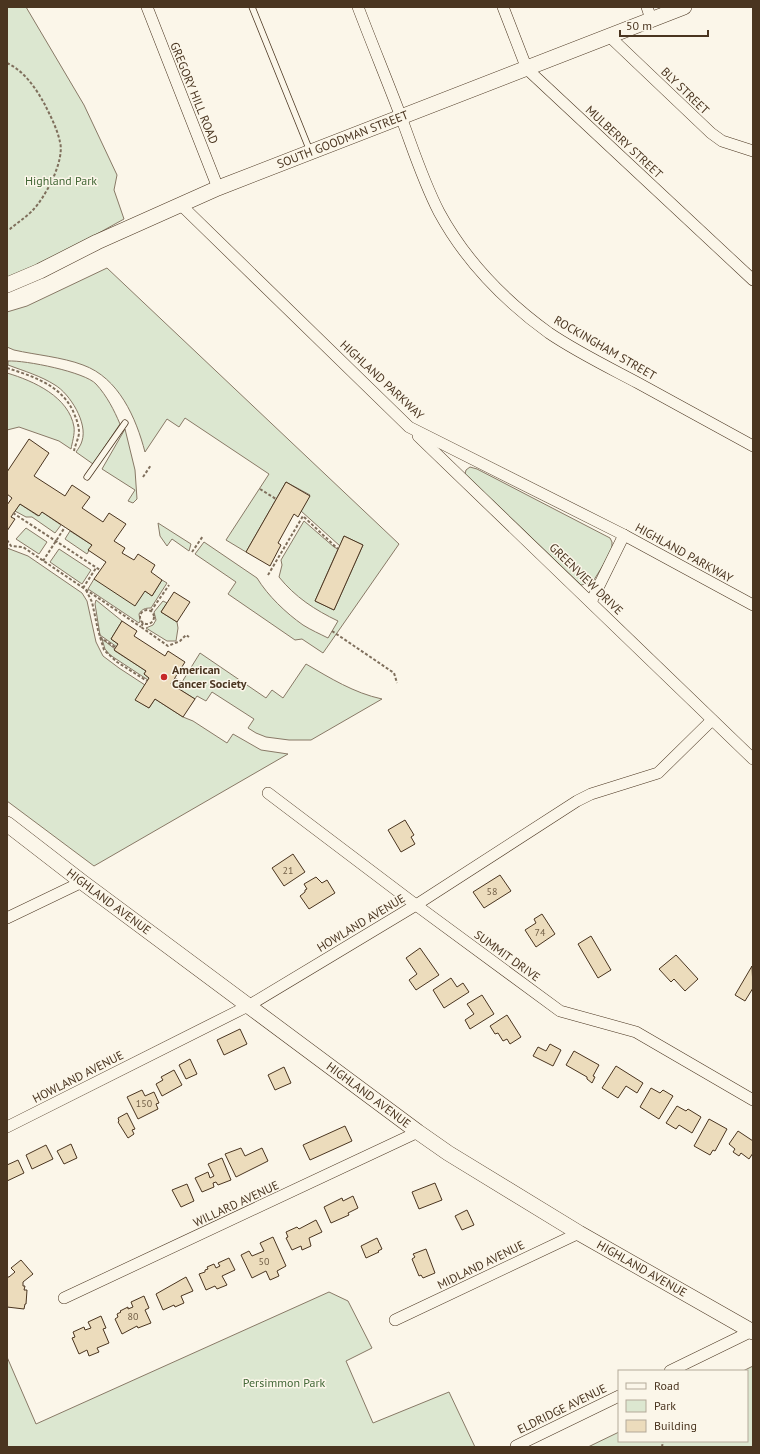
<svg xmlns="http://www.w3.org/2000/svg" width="760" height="1454" font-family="'PT Sans',sans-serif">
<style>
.green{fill:#dce7d0;stroke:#887966}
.building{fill:#ecdcbc;stroke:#4a3520}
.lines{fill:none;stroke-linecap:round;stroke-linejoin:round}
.lane-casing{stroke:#4a3520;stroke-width:7}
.street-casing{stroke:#4a3520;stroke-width:12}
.secondary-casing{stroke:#4a3520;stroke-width:16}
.path{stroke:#7f6f5c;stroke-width:2;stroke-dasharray:3 2;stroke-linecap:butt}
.lane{stroke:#fbf6e9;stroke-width:5.5}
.street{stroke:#fbf6e9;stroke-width:11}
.secondary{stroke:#fbf6e9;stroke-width:15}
.poi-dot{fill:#c62828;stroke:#fbf6e9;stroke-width:1.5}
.labels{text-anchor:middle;stroke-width:3;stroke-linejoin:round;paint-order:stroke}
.number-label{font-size:10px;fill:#725f47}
.street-label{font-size:12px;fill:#4a3520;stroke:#fbf6e9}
.park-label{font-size:12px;fill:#436837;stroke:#fbf6e9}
.poi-label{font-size:12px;font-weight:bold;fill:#4a3520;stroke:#fbf6e9;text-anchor:start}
</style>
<rect width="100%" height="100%" fill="#fbf6e9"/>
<!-- green -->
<g class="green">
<polygon points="7,7 26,7 84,105 117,175 114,190 124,219 43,264 7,278"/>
<path d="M107,268L399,544L323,653L302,639L295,640L228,594L236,582L195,554L204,542L257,578C268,596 286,613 303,625C311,630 320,634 328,638L338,621C315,610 295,597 279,577L282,565L281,560L304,521L334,547L338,549L315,601L334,610L363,545L344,536L340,546L301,511L310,495L286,482L246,552L226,540L269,474L185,418L179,427L167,419L145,452C136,418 119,378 83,365C62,357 36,355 14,350L7,347V312L27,306Z"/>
<path d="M8,361C25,360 85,372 96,384C107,396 114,410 120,424L93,464L76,452C78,449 81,445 82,441C88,423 70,394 55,385C41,376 24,371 8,365Z"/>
<path d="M7,373C34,381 69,397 74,427C75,434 72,443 71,449L59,441L19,427L7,430Z"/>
<polygon points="125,429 135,470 137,499 133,503 128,501 135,490 102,469"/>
<polygon points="470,467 477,469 610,538 612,542 612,551 592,583 581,585 465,474 466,470"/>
<polygon points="20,504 38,516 42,512 61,525 55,533 32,517 26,517 15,511"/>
<polygon points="158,523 191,544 189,551 172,539 167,546 160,536"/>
<polygon points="26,528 47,542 39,554 16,539"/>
<polygon points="70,531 92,545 87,554 65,539"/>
<polygon points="7,548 28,556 82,593 87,601 96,642 103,656 119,668 145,685 136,700 149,708 155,699 183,717 193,721 227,743 233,734 261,750 288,754 94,866 7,801"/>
<polygon points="59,549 91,570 82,584 50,562"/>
<path d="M94,579L145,591L152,596L162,580L167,583L151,608C145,608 142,609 139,614L140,621L139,623L88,589Z"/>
<polygon points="96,600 122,621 111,639 118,644 117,647 100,635 95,604"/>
<polygon points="163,601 167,603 161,612 177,622 178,628 176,641 167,641 146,628 153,625 156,620 154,612"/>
<polygon points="102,639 115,649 115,651 146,671 144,674 149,678 148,680 110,655 105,649"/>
<path d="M200,653L266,698L272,690L283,698L306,664C330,678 354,693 382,699L311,740H289L266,737L256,733L248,728L254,719L212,692L206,701L197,696L195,699L171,684L175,678L182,682Z"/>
<polygon points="329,1292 348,1301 372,1348 346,1361 373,1423 449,1392 475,1447 7,1447 7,1357 36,1424"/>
<polygon points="753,1366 753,1447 588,1447 619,1432 619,1441 747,1441 747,1371 743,1371"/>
</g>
<!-- building -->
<g class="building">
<polygon points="29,439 49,453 34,476 65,496 72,485 90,497 82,508 103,522 109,513 126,524 114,541 125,548 122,553 134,560 138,554 155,565 151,572 162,580 152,596 145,591 135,606 94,579 106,562 88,550 92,545 42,512 39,516 20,504 11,517 15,519 7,531 7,505 12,498 7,494 7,472"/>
<polygon points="286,482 310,496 298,517 294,514 278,543 281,545 270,566 246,552"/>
<polygon points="344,536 363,545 334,610 315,601"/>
<polygon points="174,592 190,602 177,622 161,612"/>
<polygon points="122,621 137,631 134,636 165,656 168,651 185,662 171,684 195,699 183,717 155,699 149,708 135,700 149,678 144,674 146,671 114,650 118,644 111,639"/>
<polygon points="405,820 414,835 411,837 415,844 401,852 388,830"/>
<polygon points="293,854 305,872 284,886 272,868"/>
<polygon points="500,875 511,891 484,908 473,892"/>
<polygon points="316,877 322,883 327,880 335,893 309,909 300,896 305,892 305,890 307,889 304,884"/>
<polygon points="542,914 555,934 536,947 525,930 536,923 534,919"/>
<polygon points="591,936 611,970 598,978 578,944"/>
<polygon points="420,948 439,975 416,990 409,980 417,974 406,958"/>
<polygon points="676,955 698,979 685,991 674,979 671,982 659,969"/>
<polygon points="752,966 753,988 745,1001 735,995"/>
<polygon points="451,978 457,987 463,983 469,992 444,1008 433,990"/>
<polygon points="482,995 494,1014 470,1029 465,1020 474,1014 467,1004"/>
<polygon points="507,1015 521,1037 510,1044 507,1039 503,1041 498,1033 495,1034 490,1026"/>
<polygon points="240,1029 247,1044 224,1055 217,1040"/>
<polygon points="550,1044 561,1050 553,1066 533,1056 538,1047 546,1051"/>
<polygon points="574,1051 599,1065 593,1076 595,1077 592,1083 587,1079 587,1077 566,1065"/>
<polygon points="190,1059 197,1074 186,1079 179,1065"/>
<polygon points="616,1066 643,1083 637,1093 626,1086 618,1098 602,1088"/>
<polygon points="284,1067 291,1083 275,1090 268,1075"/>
<polygon points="174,1070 182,1085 162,1096 156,1084 163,1080 161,1077"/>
<polygon points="651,1088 660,1093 663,1090 673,1096 659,1119 640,1107"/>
<polygon points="142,1090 145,1096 154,1092 159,1103 156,1104 158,1109 138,1119 127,1097"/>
<polygon points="677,1106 686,1111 688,1109 701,1117 692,1133 679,1125 676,1129 666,1123"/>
<polygon points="127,1113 135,1129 132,1130 134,1134 128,1138 118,1122 119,1121 118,1118"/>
<polygon points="709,1119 727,1129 715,1151 713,1150 710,1155 694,1146"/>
<polygon points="345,1126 352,1141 310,1160 303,1145"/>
<polygon points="738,1131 753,1141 753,1153 749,1159 741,1153 739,1156 733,1152 735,1149 729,1144"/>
<polygon points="71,1144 77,1158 64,1164 57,1151"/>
<polygon points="46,1145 53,1159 32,1169 26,1155"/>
<polygon points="241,1148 245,1156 262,1148 268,1161 236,1177 225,1154"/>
<polygon points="222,1158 231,1180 218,1185 216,1182 213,1183 214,1187 202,1192 195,1178 208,1172 210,1178 214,1176 208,1164"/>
<polygon points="18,1160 24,1173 7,1181 7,1165"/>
<polygon points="435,1183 442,1200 419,1209 412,1192"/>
<polygon points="187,1184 194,1201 181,1207 172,1190"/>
<polygon points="353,1196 358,1208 348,1213 349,1215 331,1223 324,1207 342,1198 343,1201"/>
<polygon points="467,1210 474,1225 462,1230 455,1216"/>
<polygon points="316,1220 322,1232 309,1238 311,1246 302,1250 301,1246 292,1250 286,1238 288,1237 286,1232 297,1227 299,1229"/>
<polygon points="273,1237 286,1266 277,1271 279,1276 270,1280 266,1271 252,1278 241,1255 249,1251 252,1256 264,1251 260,1243"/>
<polygon points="377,1238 382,1249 378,1251 379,1252 366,1258 361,1246"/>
<polygon points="426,1249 435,1273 423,1278 421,1275 419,1276 412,1259 415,1257 413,1254"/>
<polygon points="229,1258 235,1270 222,1276 227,1285 217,1289 215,1286 206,1290 199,1274 205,1272 205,1270 208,1269 207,1267 214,1264 216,1268 220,1266 218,1263"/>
<polygon points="21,1260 33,1274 23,1282 23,1286 25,1286 24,1290 27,1290 26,1304 25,1304 24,1309 7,1307 7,1277 9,1277 15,1272 11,1268"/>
<polygon points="186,1277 193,1291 181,1296 184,1303 175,1307 174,1305 163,1310 156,1294"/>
<polygon points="144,1296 149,1308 145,1310 151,1323 138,1328 137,1326 122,1334 115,1319 118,1317 117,1314 121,1312 120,1311 128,1307 128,1309 133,1307 131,1302"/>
<polygon points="101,1316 106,1328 103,1329 109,1343 97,1348 99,1352 89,1356 87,1350 79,1354 72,1338 75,1337 73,1332 84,1327 85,1330 91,1328 88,1322"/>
</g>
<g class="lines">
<defs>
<g id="lane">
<polyline points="252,7 310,151"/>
<polyline points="87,477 125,423"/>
</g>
<g id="street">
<polyline points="147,7 218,188"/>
<path d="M358,7C372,44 387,80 401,117C413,149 423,181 439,212C465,260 505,301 549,333C577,352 608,367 638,383C676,404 715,425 753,446"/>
<polyline points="503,7 527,69 753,280"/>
<polyline points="647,7 651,19"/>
<polyline points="609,36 711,133 722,141 753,151"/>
<polyline points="180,204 409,427 624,535 753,605"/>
<polyline points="418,436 753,759"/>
<polyline points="591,602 624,535"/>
<polyline points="268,793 416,905 560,1011 636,1032 753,1100"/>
<polyline points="7,918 82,882"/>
<polyline points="7,1127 248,1006 416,905 577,801 591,794 658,773 712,720"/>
<polyline points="64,1298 418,1132"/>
<polyline points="395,1320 579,1233"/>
<polyline points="670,1371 752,1331"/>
<polyline points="516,1446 619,1396"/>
</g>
<g id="secondary">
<path id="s1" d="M7,285L40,271L97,242L218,188L684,7"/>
<path id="s2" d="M7,824L82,882L418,1132L448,1153L579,1233L753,1332"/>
</g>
</defs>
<!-- lane casing -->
<use href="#lane" class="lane-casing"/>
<!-- street casing -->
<use href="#street" class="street-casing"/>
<!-- secondary casing -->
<use href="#secondary" class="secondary-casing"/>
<!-- path -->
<g class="path">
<path d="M7,63C24,71 35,87 44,103C50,115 57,128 60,142C65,161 45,198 32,211C25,218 17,223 10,229L7,230"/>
<path d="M7,368C32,376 61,385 73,411C76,418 79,425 79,432C79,438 75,445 74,451"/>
<polyline points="143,477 151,465"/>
<polyline points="260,489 276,499"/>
<polyline points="13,513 100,570"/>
<polyline points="7,540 11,546 23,547 141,627"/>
<polyline points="192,552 203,536"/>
<polyline points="43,561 65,527"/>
<polyline points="268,575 303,516 338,549"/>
<polyline points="83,588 96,568"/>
<polyline points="86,590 92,602 98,630 104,650 117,662 147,681"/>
<circle cx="147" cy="617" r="7"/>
<polyline points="151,611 169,585"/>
<polyline points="143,623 141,627 168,646 180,641 186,635 189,637"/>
<polyline points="332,631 394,673 397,683"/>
<polyline points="100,637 116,648"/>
<polyline points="662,1447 663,1441"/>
</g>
<!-- lane -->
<use href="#lane" class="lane"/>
<!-- street -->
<use href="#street" class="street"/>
<!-- secondary -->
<use href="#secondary" class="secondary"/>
</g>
<!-- markers -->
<circle class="poi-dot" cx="164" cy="677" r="4"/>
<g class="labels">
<!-- number labels -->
<g class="number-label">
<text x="288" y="874">21</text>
<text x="492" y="895">58</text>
<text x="540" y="936">74</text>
<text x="144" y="1107">150</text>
<text x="264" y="1265">50</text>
<text x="133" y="1320">80</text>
</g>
<!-- street labels -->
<g class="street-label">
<text transform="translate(685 91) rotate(44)" y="4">BLY STREET</text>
<text transform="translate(194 93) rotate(68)" y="4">GREGORY HILL ROAD</text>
<text dy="4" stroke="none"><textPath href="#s1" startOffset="366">SOUTH GOODMAN STREET</textPath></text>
<text transform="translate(624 142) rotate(43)" y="4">MULBERRY STREET</text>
<text transform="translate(605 348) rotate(30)" y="4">ROCKINGHAM STREET</text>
<text transform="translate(382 380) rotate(43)" y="4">HIGHLAND PARKWAY</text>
<text transform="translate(684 553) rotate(29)" y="4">HIGHLAND PARKWAY</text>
<text transform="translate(586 579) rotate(44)" y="4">GREENVIEW DRIVE</text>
<text dy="4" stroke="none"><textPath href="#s2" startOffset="128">HIGHLAND AVENUE</textPath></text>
<text transform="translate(361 923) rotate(-31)" y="4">HOWLAND AVENUE</text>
<text transform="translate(507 956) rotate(36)" y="4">SUMMIT DRIVE</text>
<text transform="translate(78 1077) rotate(-27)" y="4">HOWLAND AVENUE</text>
<text dy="4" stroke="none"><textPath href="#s2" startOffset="452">HIGHLAND AVENUE</textPath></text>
<text transform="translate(236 1204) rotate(-25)" y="4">WILLARD AVENUE</text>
<text transform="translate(481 1265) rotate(-26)" y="4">MIDLAND AVENUE</text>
<text dy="4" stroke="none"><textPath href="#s2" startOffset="776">HIGHLAND AVENUE</textPath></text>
<text transform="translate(562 1409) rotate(-26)" y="4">ELDRIDGE AVENUE</text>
</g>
<!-- park labels -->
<g class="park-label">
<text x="61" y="185">Highland Park</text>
<text x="284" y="1387">Persimmon Park</text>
</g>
<!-- poi labels -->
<g class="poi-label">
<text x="172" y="674">American<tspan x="172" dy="14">Cancer Society</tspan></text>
</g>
</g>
<!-- border -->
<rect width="760" height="1454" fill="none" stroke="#4a3520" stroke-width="16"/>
<!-- legend -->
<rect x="618" y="1370" width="130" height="72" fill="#fbf6e9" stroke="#b4a999"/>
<rect x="626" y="1383" width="20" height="6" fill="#fbf6e9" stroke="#b4a999"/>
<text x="654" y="1390" font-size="12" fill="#4a3520">Road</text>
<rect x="626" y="1400" width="20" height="12" fill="#dce7d0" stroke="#b4a999"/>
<text x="654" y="1410" font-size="12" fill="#4a3520">Park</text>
<rect x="626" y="1420" width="20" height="12" fill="#ecdcbc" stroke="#b4a999"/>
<text x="654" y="1430" font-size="12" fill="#4a3520">Building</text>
<!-- scale -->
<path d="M620 30v6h88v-6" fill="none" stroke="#4a3520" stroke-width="2"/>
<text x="626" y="30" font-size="12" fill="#4a3520" stroke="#fbf6e9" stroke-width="3" paint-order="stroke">50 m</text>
</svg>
